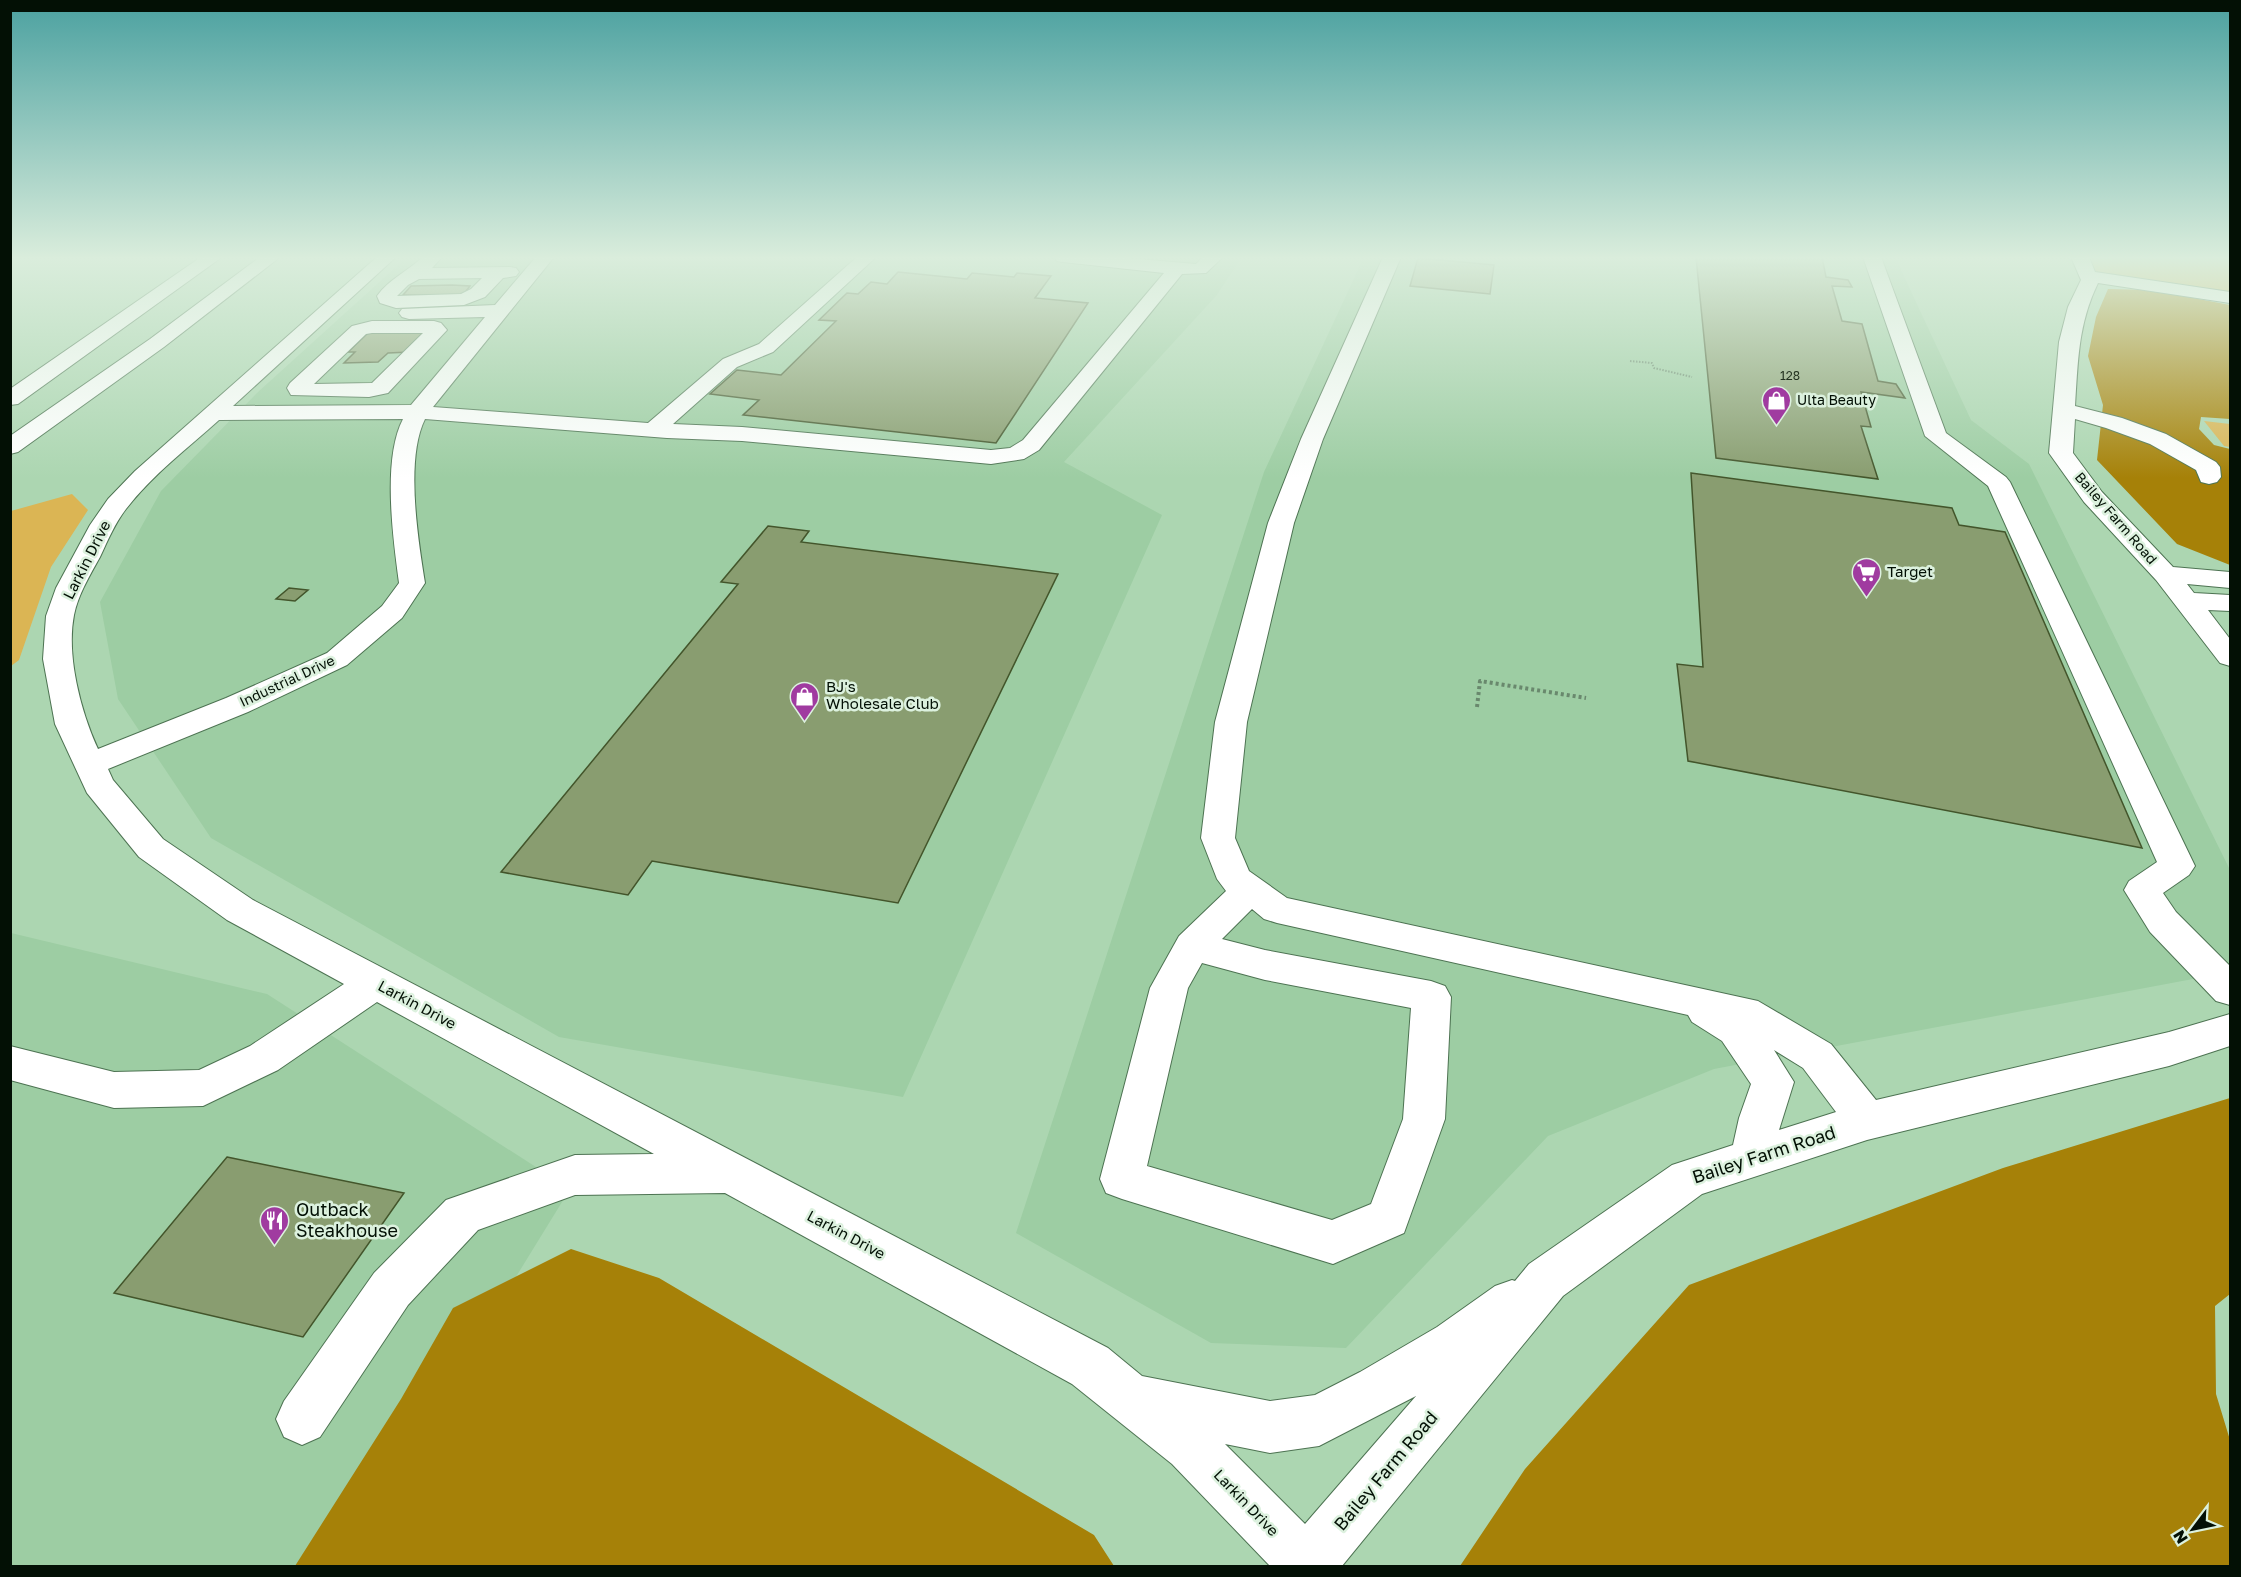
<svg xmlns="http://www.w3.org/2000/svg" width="2241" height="1577" font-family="'Golos Text',sans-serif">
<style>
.built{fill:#9dcda3}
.green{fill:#dbb554}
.forest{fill:#a68108}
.building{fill:#899d70;stroke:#43552b;stroke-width:1.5}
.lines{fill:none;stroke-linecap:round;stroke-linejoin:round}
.minor-casing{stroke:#4d7352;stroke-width:2}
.highway-casing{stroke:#4d7352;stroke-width:2}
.path-far1{stroke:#69886d;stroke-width:2;stroke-dasharray:1.5 1.5;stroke-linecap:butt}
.path{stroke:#69886d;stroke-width:4;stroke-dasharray:3 3;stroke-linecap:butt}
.minor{fill:#fff;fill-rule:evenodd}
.highway{fill:#fff;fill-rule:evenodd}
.labels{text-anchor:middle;stroke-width:5;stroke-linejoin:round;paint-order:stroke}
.number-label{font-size:12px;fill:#243320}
.far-poi-label{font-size:14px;fill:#031005;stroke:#dcf1de;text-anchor:start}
.far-street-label{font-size:14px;fill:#031005;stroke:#dcf1de}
.street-label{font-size:15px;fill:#031005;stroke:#dcf1de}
.poi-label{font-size:15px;fill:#031005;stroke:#dcf1de;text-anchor:start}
.near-street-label{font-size:18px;fill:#031005;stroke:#dcf1de}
.near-poi-label{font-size:18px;fill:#031005;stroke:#dcf1de;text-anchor:start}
</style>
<rect width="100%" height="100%" fill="#acd6b1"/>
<!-- built -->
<g class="built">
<polygon points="407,257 1242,257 1216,296 1064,462 1162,515 903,1097 559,1037 211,838 118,699 100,602 161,491 258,392"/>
<polygon points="1364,257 1895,257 1971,420 2029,464 2230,870 2230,972 1714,1069 1548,1136 1346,1348 1211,1343 1016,1233 1264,472"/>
<polygon points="11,933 267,994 570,1189 338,1566 11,1566"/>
</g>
<!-- green -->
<g class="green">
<polygon points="2084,257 2230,257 2230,294 2094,274"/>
<polygon points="2204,421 2230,424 2230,447 2224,446"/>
<polygon points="72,494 88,510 51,567 19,660 11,666 11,511"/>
</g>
<!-- forest -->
<g class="forest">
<polygon points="2108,289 2151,290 2230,305 2230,419 2201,417 2199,429 2214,445 2230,449 2230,565 2177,544 2097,460 2103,405 2088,356 2096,317"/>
<polygon points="2230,1098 2230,1294 2215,1306 2216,1394 2230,1440 2230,1566 1460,1566 1525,1469 1689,1285 2003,1168"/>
<polygon points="571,1249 659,1278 1094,1535 1114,1566 295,1566 401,1399 453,1308"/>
</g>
<!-- building -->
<g class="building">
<polygon points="1696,257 1822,257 1826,277 1848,280 1852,287 1832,286 1842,321 1862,324 1878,381 1896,384 1905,398 1861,392 1871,427 1861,426 1878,479 1716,458"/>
<polygon points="1418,258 1494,265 1490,294 1410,286"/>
<polygon points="898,272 967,279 972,273 1014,277 1017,273 1051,276 1035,298 1088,303 996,443 743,415 759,400 710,394 737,370 781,375 836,321 819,320 847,293 858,294 871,282 887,284"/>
<polygon points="411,286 452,285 470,286 463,295 403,295"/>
<polygon points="432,329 410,352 388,353 378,362 344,363 355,352 348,352 371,330"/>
<polygon points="1691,473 1952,508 1959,525 2005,532 2142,848 1688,761 1677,664 1703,667"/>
<polygon points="768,526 809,531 801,542 1058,574 898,903 652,861 628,895 501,872 738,584 721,582"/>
<polygon points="289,588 308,590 295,601 276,599"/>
<polygon points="227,1157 404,1193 303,1337 114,1293"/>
</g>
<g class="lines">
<defs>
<g id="minor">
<path d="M377,257H396L233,406L411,405L485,317L409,319L402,317L399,313L402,309L495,305L536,257H554L433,407L648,423L723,359L759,344L857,257H876L773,352L737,367L673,424L742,427L991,450L1010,448L1023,440L1164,273L1063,262L1057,261L1054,257H1114L1196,264L1203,257H1223L1206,273L1182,274L1039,450L1024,459L991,464L742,441L667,438L425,419C405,459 418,539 425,583L402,618L347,665L248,712L108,769L113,780L163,839L253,900L1108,1348L1142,1376L1270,1401L1315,1395L1360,1372L1437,1327L1495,1286L1512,1280L1515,1281L1529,1264L1672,1165L1733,1145L1739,1118L1751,1084L1722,1041L1692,1022L1688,1015L1277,923L1264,919L1252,909L1222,939L1265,950L1431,981L1445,986L1451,997L1445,1119L1404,1233L1333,1264L1122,1199L1106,1193L1100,1179L1150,988L1179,936L1226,891L1217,879L1201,838L1215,722L1268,523L1301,439L1383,257H1401L1323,439L1294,523L1247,722L1235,838L1249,871L1287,898L1758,1001L1831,1044L1876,1100L2169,1032L2230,1014V1046L2169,1066L1867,1140L1702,1194L1563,1296L1342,1566H1270L1172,1464L1072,1384L725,1193L575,1195L478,1230L408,1305L320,1437L302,1445L284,1437L276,1419L284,1401L374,1273L446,1200L575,1155L654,1154L377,1002L278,1070L203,1106L114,1108L10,1080V1046L114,1072L199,1070L250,1046L344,984L227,920L139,857L87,793L55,724L43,659L46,616L56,588L90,525L108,499L135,471ZM403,419C382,459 393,538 399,583L382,606L327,653L226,698L98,749C81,712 66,656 74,615C78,595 90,575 100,557C108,540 115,523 126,509C152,475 188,448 219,420ZM1202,963L1265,980L1411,1008L1403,1119L1371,1204L1332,1220L1147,1166L1188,988ZM1774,1050L1803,1068L1836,1112L1779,1130L1794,1082ZM1416,1396L1305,1524L1225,1444L1270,1453L1319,1446Z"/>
<path d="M423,257H442L432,268L510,267L516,268L519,272L516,276L503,278L485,297L464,305L396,308L380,303L377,296C389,279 408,271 423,257ZM482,278L471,289L461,294L397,296L408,285L419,279Z"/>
<polygon points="1863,257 1881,257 1946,433 2006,477 2010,482 2195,866 2189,875 2163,893 2176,912 2230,966 2230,1005 2216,1001 2150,932 2124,890 2129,881 2157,862 1988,486 1925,436"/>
<path d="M2071,257H2089L2095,272L2230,292V303L2098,283C2078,324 2078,361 2075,406L2122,418L2166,434L2216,462L2220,467L2221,477L2217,482L2209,484L2201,482L2196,470L2150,444L2106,428L2075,419L2073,453L2102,492L2173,567L2230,572V588L2187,584L2194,593L2230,595V611L2208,610L2230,639V666L2220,663L2156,580L2084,502L2049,453L2059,342L2068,307L2081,280Z"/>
<path d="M372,321H434L441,323L447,330L388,393L369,397L291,395L287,388L290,383L352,326ZM372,333H423L372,383L314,384L366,334Z"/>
</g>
<g id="highway">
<polygon points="201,257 222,257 18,404 10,405 10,389"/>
<polygon points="260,257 280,257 164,347 18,452 10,454 10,436 150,339"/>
</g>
</defs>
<!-- minor casing -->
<use href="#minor" class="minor-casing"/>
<!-- highway casing -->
<use href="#highway" class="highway-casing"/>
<!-- path-far1 -->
<polyline class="path-far1" points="1630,361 1652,363 1654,368 1692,377"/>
<!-- path -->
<polyline class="path" points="1477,707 1480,681 1586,698"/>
<!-- minor -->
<use href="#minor" class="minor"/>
<!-- highway -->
<use href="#highway" class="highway"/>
</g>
<!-- sky -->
<linearGradient id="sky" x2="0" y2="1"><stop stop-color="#4ba1a0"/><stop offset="0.54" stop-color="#daeddc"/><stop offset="1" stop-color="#daeddc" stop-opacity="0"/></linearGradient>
<rect width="2241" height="478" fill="url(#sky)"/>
<!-- icons -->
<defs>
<symbol id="shop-pin" viewBox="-11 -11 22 30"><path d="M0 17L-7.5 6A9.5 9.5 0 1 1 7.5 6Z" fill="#a03ba0" stroke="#dcf1de"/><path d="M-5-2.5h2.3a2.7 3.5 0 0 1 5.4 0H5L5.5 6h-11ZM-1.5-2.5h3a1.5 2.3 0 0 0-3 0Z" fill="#fff"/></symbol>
<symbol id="supermarket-pin" viewBox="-11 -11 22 30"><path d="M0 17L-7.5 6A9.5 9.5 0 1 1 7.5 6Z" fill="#a03ba0" stroke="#dcf1de"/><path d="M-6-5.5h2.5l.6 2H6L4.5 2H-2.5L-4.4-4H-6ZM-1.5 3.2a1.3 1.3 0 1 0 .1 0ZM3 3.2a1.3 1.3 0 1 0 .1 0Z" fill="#fff"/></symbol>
<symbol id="restaurant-pin" viewBox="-11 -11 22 30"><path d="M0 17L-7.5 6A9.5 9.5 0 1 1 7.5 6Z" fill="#a03ba0" stroke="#dcf1de"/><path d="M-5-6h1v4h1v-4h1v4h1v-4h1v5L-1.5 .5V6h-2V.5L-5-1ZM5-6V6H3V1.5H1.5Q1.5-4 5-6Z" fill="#fff"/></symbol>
</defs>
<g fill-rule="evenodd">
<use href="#shop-pin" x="1760" y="384" width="33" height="45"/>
<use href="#supermarket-pin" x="1850" y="556" width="33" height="45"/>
<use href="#shop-pin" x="788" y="680" width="33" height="45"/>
<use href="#restaurant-pin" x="258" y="1204" width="33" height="45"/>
</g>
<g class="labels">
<!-- number labels -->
<g class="number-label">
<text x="1790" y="380">128</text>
</g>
<!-- far-poi labels -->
<g class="far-poi-label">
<text x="1797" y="405">Ulta Beauty</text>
</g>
<!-- far-street labels -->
<g class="far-street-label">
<text transform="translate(2116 518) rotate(49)" y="5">Bailey Farm Road</text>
<text transform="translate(287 681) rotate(-25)" y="5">Industrial Drive</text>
</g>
<!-- street labels -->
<g class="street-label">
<text transform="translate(87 560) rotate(-63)" y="5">Larkin Drive</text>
<text transform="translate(417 1005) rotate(28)" y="5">Larkin Drive</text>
<text transform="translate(846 1235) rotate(28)" y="5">Larkin Drive</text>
<text transform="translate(1246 1503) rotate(46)" y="5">Larkin Drive</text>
</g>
<!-- poi labels -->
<g class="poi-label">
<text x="1887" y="577">Target</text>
<text x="826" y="692">BJ's<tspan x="826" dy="17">Wholesale Club</tspan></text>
</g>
<!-- near-street labels -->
<g class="near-street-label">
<text transform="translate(1764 1155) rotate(-18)" y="6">Bailey Farm Road</text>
<text transform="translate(1386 1471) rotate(-50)" y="6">Bailey Farm Road</text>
</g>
<!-- near-poi labels -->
<g class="near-poi-label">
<text x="296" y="1216">Outback<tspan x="296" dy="21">Steakhouse</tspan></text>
</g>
</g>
<!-- border -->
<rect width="2241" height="1577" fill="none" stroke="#031005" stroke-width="24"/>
<!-- north arrow -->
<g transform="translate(2193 1529) rotate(238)" stroke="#dcf1de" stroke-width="4.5" paint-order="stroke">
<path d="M0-4.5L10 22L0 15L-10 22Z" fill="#031005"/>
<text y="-9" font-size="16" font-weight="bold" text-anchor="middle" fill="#031005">N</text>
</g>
</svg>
